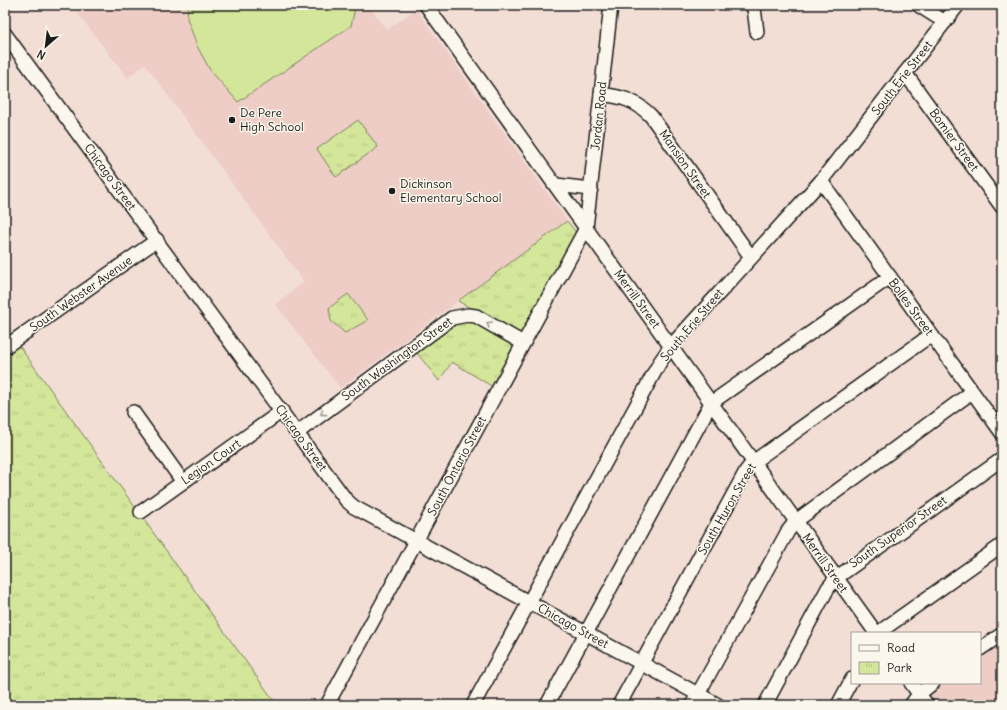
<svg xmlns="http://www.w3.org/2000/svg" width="1007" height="710" font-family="Delius,sans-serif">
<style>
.built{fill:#edcdc6}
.green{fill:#d4e69a;stroke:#78815b}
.park{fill:url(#park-tufts);stroke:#78815b}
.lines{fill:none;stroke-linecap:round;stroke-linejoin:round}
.minor-casing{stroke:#1c1c1c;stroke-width:16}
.minor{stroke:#fbf7ec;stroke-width:13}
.oneway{stroke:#97948e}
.poi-dot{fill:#1c1c1c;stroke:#fbf7ec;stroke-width:1.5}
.labels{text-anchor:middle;stroke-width:3;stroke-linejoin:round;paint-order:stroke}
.street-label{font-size:12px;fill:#1c1c1c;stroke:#fbf7ec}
.poi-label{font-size:12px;fill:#1c1c1c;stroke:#fbf7ec;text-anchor:start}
</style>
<defs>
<pattern id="park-tufts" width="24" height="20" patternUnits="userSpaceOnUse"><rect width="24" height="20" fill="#d4e69a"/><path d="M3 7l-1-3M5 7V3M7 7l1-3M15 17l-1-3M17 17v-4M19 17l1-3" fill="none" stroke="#b5c584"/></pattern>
</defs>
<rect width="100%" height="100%" fill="#f3ded6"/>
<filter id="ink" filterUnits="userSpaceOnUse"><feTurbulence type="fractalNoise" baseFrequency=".025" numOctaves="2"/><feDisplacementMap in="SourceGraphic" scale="8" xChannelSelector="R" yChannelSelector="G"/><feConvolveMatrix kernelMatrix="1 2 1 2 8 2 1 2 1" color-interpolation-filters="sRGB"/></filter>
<g filter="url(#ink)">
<!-- built -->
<g class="built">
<polygon points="71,5 368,5 387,30 416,9 567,221 340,388 275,304 304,282 145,64 128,78"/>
<polygon points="1002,634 1002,705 927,705 919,694 934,683 980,683 980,649"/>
</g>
<!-- green -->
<polygon class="green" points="188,5 352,5 355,8 351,26 238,102 210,70 197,46 187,18"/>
<!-- park -->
<g class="park">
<polygon points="358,120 378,147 336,177 317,149"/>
<polygon points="567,221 578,235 520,337 458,301"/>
<polygon points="348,294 368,320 345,333 331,321 329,308"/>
<polygon points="466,316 516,345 493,387 452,362 439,381 417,353"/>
<polygon points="15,340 277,705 5,705 5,347"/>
</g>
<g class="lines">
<defs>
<g id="minor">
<polyline points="426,5 876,633"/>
<polyline points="751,5 754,8 757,32"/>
<polyline points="918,5 945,22"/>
<polyline points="5,34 346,500 354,507 718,705"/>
<polyline points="905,73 1002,207"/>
<path d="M601,94C623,97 635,100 651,116L751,257"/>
<polyline points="821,181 1002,433"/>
<polyline points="556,185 591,189"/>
<polyline points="5,347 157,240"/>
<polyline points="133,412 183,482"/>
<polyline points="298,432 452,318 468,315 476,316 523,343"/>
<polyline points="141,512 282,411"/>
<polyline points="878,633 1002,545"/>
<polyline points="980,649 1002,634"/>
<polyline points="911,683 927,705"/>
<polyline points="327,705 586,228 611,5"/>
<polyline points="473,705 660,362 671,346 821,181 958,5"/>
<polyline points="547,705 711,403 890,277"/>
<polyline points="619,705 746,471 753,462 931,335"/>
<polyline points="692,705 788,531 796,521 972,392"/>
<polyline points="765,705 828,588 836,578 1002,459"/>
<polyline points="838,705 852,679"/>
<polyline points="911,705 919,694 933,683"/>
</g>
</defs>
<!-- minor casing -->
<use href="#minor" class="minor-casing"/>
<!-- minor -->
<use href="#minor" class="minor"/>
</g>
<!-- one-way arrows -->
<defs><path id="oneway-chevron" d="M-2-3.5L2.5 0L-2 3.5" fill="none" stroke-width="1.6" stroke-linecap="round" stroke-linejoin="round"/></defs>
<g class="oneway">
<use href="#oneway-chevron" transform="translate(489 324) rotate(-150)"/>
<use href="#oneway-chevron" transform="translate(323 413) rotate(143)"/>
</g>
</g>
<!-- markers -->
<g class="poi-dot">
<circle cx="232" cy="120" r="4"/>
<circle cx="392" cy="191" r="4"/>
</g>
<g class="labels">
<!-- street labels -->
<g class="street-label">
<text transform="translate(902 78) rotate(-52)" y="4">South Erie Street</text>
<text transform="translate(599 116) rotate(-84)" y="4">Jordan Road</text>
<text transform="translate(954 140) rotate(54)" y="4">Bomier Street</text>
<text transform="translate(685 164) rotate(55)" y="4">Mansion Street</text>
<text transform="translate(110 177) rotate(54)" y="4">Chicago Street</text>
<text transform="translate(81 294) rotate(-35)" y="4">South Webster Avenue</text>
<text transform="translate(637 299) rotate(54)" y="4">Merrill Street</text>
<text transform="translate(911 307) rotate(54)" y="4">Bolles Street</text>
<text transform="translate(692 325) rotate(-50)" y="4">South Erie Street</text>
<text transform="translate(397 359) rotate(-36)" y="4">South Washington Street</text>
<text transform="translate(301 438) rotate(54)" y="4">Chicago Street</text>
<text transform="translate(211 462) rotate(-35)" y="4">Legion Court</text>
<text transform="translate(457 466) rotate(-62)" y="4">South Ontario Street</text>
<text transform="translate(727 509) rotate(-60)" y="4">South Huron Street</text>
<text transform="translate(898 532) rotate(-35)" y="4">South Superior Street</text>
<text transform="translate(825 563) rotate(55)" y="4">Merrill Street</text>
<text transform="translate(573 626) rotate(29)" y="4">Chicago Street</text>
</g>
<!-- poi labels -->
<g class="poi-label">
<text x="240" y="117">De Pere<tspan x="240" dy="14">High School</tspan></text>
<text x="400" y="188">Dickinson<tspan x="400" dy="14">Elementary School</tspan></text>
</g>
</g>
<!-- margin -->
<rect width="1007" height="710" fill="none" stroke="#fbf7ec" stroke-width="20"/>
<rect x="10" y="10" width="987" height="690" fill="none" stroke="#1c1c1c" stroke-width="1.5" filter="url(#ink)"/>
<!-- legend -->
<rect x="851" y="632" width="130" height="52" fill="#fbf7ec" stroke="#a29f99"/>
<rect x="859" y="645" width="20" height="6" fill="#fbf7ec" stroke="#a29f99"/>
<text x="887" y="652" font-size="12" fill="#1c1c1c">Road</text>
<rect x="859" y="662" width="20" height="12" fill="url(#park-tufts)" stroke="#a29f99"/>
<text x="887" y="672" font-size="12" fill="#1c1c1c">Park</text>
<!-- north arrow -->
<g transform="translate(46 46) rotate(208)" stroke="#fbf7ec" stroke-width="3" paint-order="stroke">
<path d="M0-3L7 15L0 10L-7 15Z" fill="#1c1c1c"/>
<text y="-6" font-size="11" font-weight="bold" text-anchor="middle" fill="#1c1c1c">N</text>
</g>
</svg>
